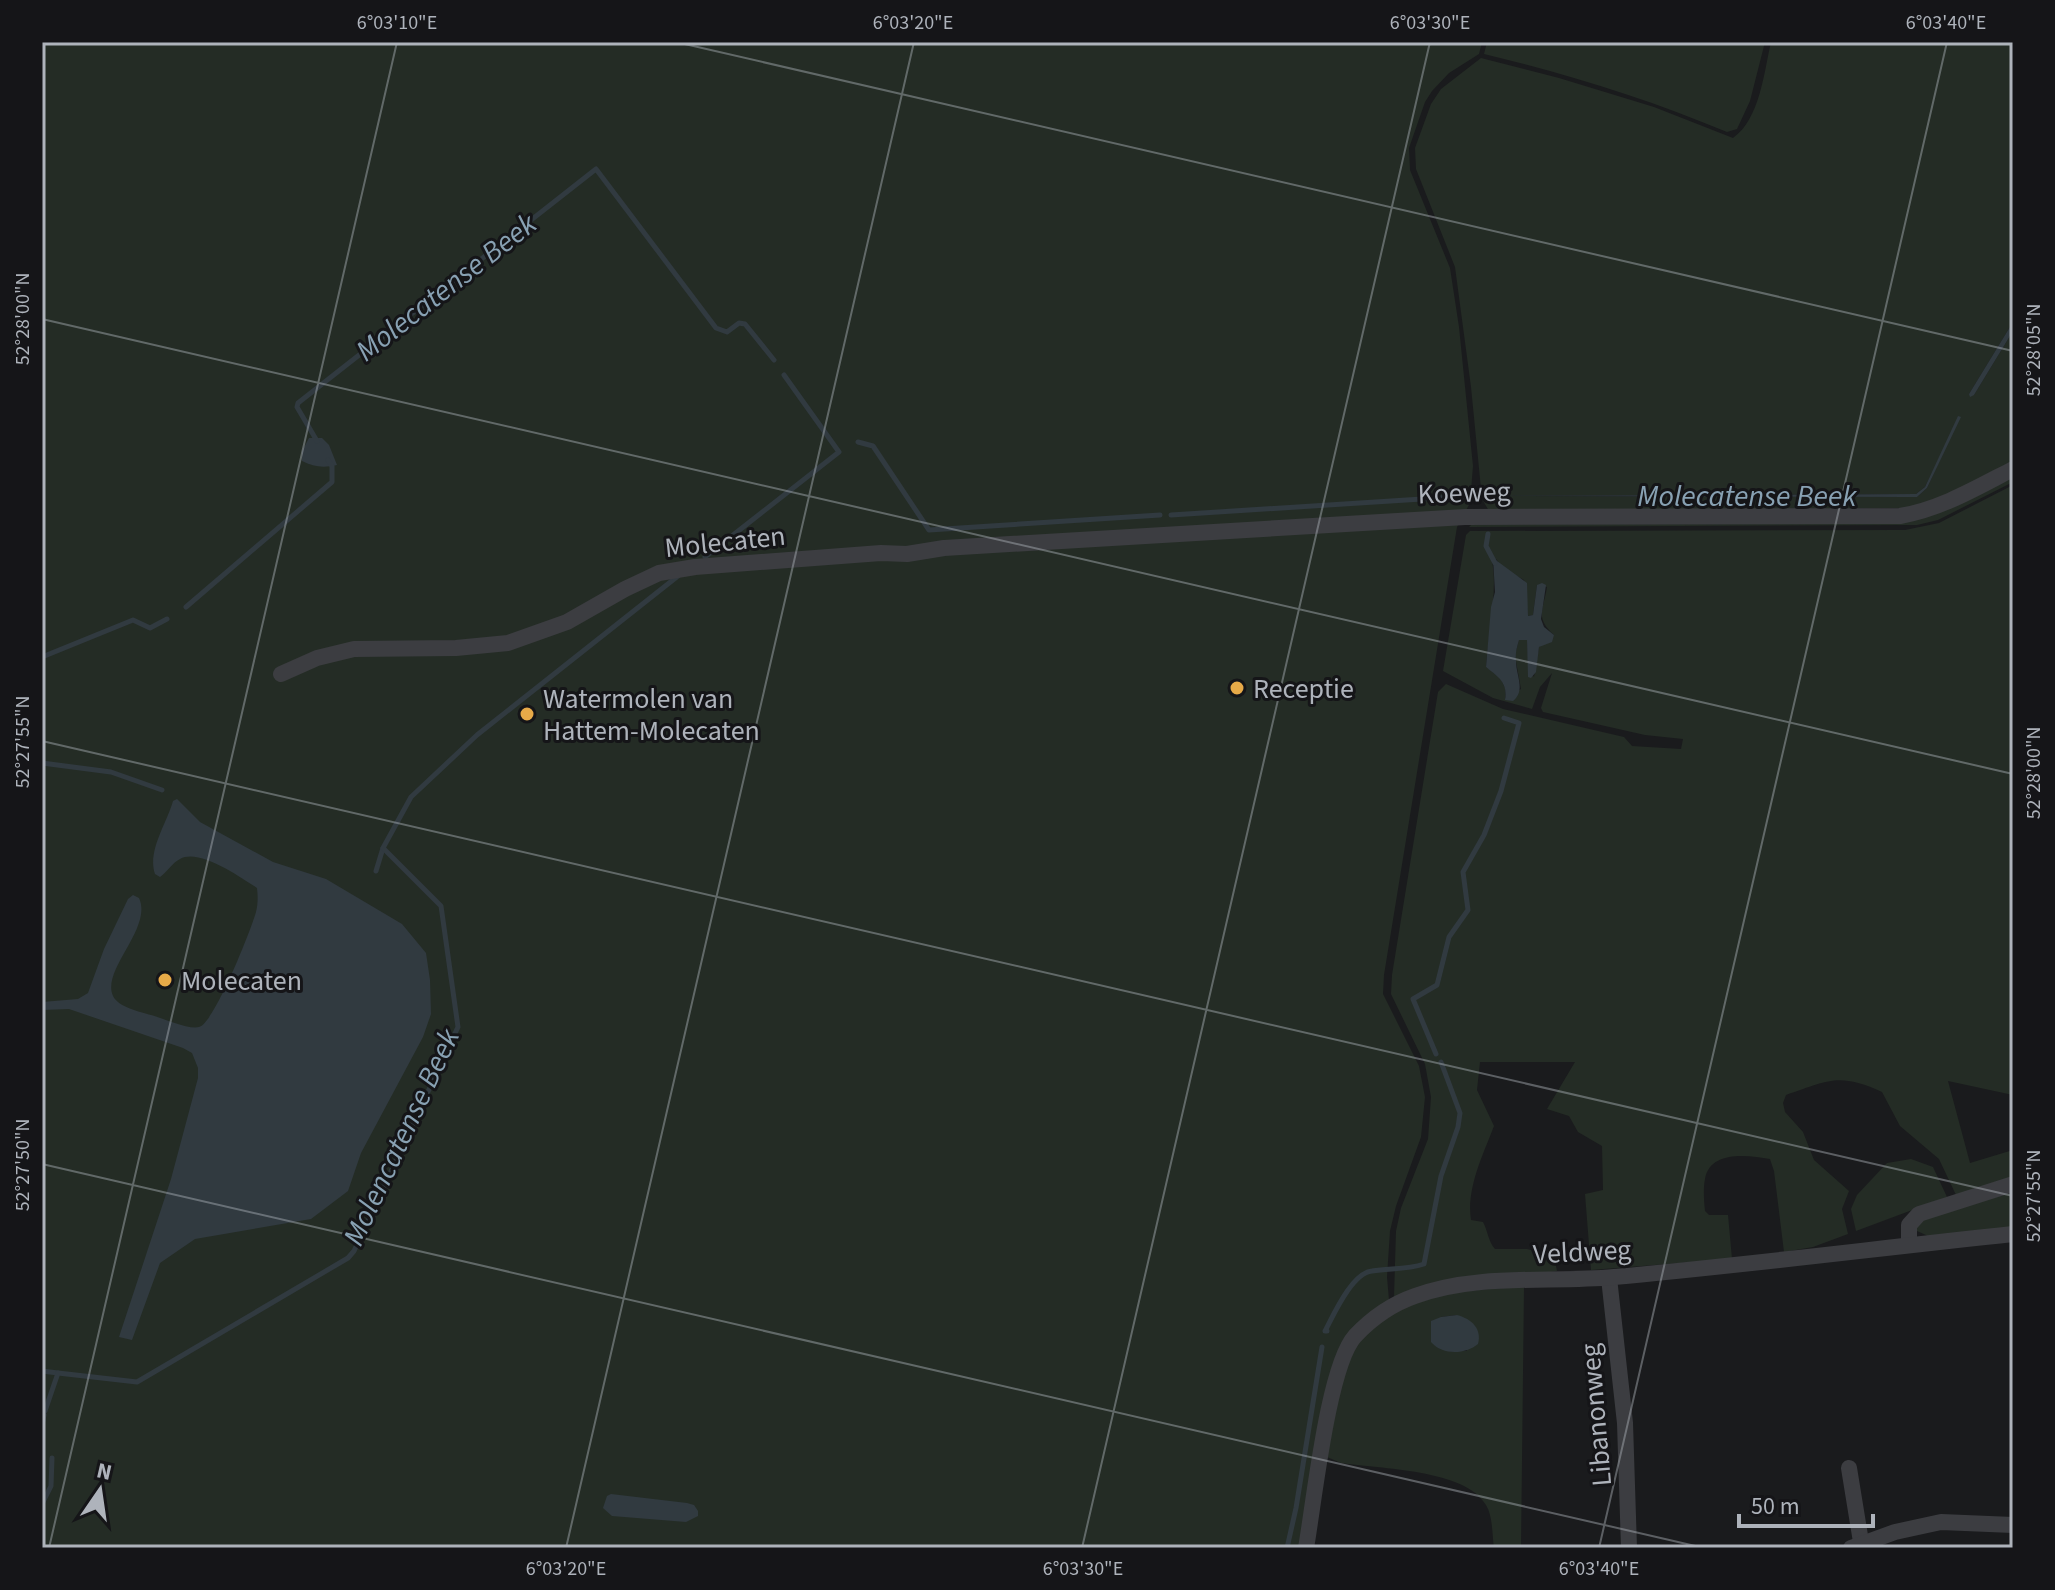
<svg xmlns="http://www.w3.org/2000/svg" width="2055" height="1590" font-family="'Source Sans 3',sans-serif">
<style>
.green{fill:#242c25;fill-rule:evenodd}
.water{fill:#313a40}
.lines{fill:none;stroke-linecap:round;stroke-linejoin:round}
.stream{stroke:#313a40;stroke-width:5}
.street{stroke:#3c3d41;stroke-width:16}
.ticks{fill:none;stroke:#aeb3bb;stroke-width:2;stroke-opacity:0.45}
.poi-dot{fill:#e7aa48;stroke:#151518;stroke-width:3}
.labels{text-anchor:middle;stroke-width:6;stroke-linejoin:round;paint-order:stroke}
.street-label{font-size:28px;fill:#aeb3bb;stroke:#151518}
.poi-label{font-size:28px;fill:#aeb3bb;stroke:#151518;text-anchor:start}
.water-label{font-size:30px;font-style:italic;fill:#88a1b3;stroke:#151518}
.neatline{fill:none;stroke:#aeb3bb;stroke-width:3}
.ticks-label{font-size:20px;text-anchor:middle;fill:#aeb3bb}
</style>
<rect width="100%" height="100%" fill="#1a1b1d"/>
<!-- green -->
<g class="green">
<polygon points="42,42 1482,42 1479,54 1449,73 1432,91 1425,102 1409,148 1410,170 1450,268 1459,327 1473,466 1470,503 1457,527 1384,975 1383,994 1419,1066 1425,1097 1421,1137 1396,1206 1390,1231 1387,1277 1389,1300 1345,1338 1300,1548 42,1548"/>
<path d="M1487,42H1765L1750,101L1737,129L1727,132C1648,99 1568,74 1484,54Z"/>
<path d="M1771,42H2013V322L1969,394L1974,395L2013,331V463L1920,508L1489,511L1482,499L1471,387L1455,267L1416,169L1415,148L1431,104L1441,89L1481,58L1559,78L1654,107L1733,138C1760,119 1764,72 1771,42ZM1960,416L1927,488L1917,497L1486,496L1916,494L1925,487Z"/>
<polygon points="2013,475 2013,482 1938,520 1917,525 1469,527 1474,522 1881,522"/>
<path d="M2013,485V1095L1948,1081L1970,1163L2013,1150V1177L1956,1195L1939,1159L1900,1126L1882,1092C1838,1072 1828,1081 1786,1095L1783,1103L1785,1112L1803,1132L1814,1160L1849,1191L1842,1209L1848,1234L1813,1247L1784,1252L1774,1171L1770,1159C1748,1155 1710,1150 1705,1179C1703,1189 1704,1201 1705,1211L1709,1215H1728L1732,1259L1591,1270L1585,1194L1603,1190L1602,1146L1578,1132L1569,1116L1547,1109L1575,1062H1480L1477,1090L1494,1126C1483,1155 1466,1189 1471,1220L1483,1222C1488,1231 1488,1241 1495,1249H1527L1554,1256L1557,1271L1394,1297L1396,1231L1401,1208L1428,1139L1431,1097L1425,1064L1391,994L1392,975L1438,692L1446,684L1503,709L1624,737L1632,746L1681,749L1683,739L1645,735L1543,712L1541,708L1552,673L1540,687L1532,709L1493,698L1443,671L1466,535L1470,531L1905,530L1939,523ZM1496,559L1504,569L1524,580L1528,616L1533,615L1537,585L1547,587C1543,611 1535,618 1554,635L1539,647L1534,677L1529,669L1527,640L1519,639L1515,656L1521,689L1505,699C1508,682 1498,676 1486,667C1488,636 1498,590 1492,561Z"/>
<polygon points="1911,1159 1933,1167 1947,1197 1856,1231 1851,1209 1857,1195 1887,1163"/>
<polygon points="2013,1192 2013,1227 1928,1236 1917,1231 1915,1225 1922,1219"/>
<path d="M1524,1287L1521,1548H1494C1492,1535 1493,1516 1486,1505C1465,1469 1380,1469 1341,1463L1327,1457C1335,1420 1338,1378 1357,1345C1360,1338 1368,1333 1374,1328C1418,1291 1469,1290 1524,1287ZM1457,1315L1467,1351H1458L1441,1317Z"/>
</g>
<!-- water -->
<g class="water">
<polygon points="2013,322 2013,331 1974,395 1970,397 1969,394"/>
<polygon points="1958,416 1961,417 1927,488 1917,497 1486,496 1916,494 1925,487"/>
<path d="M309,438H322L329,445L337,465C323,468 314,467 302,461V451Z"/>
<path d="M1493,558L1527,583L1528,616L1533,615L1537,585L1542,583L1546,585L1541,619L1544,627L1554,635L1552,642L1539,647L1536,672L1531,678L1528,677L1527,640H1519C1517,647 1515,654 1516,661C1516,676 1526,690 1513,701L1505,700C1508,682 1498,677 1486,667L1491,607L1495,592Z"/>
<path d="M177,799L200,822L273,862L326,879L402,924L426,953L430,980L431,1014L423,1037L361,1153L348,1191L311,1219L195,1239L160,1263L132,1340L119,1337L171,1179L198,1078V1068L192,1053L183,1048L69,1009L42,1010V1002L78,999L88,993L104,949L128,899L133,895L139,898C153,928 101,970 113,996C118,1007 140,1012 151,1015C162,1018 189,1030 199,1027C214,1024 251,930 256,912C258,904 258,896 257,888C240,877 199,848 180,859C172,863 167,872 160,877L155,874C147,851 167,823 173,801Z"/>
<path d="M1457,1315C1472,1319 1482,1329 1478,1344C1465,1355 1442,1355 1431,1342V1321L1441,1317Z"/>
<polygon points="611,1494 687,1503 694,1505 698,1511 698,1516 686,1522 612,1516 603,1508 607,1496"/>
</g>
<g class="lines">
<!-- stream -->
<g class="stream">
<polyline points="317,441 297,407 298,403 596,169 716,328 727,332 739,323 745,324 774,360"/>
<polyline points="858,442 873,446 929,530 1160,515"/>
<polyline points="1171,515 1469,496"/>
<polyline points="1488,534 1486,546 1495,563"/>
<polyline points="705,557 839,452 784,375"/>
<polyline points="186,607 332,482 332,466 328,460"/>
<polyline points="42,657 133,620 150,628 167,619"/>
<polyline points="42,763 111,772 162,790"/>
<polyline points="376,871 383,848"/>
<polyline points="1436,1054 1413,999 1437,985 1449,937 1468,910 1463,872 1484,835 1501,791 1519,723 1504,718"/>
<path d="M1327,1331H1325C1334,1314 1352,1273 1372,1271C1390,1268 1406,1270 1424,1264L1441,1176L1458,1127L1460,1113L1441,1062"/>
<polyline points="42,1371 58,1373"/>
<polyline points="45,1411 58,1373 137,1382 348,1258 354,1251 458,1027 441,906 383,848 411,797 477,735 678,576"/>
<polyline points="42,1425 44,1415"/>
<polyline points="42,1504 51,1486 52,1458"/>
<polyline points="1287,1548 1296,1508 1322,1347"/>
</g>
<!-- street -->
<g class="street">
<path d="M281,674L317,658L354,649L456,648L508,643L567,622L625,589L659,573L695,567L881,553L907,554L944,548L1465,517L1900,516C1941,509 1976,488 2013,469"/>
<polyline points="1909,1245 1909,1225 1919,1214 2013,1184"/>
<polyline points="1609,1278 1625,1423 1629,1548"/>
<polyline points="1849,1468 1862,1548"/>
<path d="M1306,1548C1314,1503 1328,1366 1355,1336C1371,1319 1392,1304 1415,1296C1478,1273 1549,1283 1614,1277C1747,1265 1880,1248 2013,1234"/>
<polyline points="1851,1548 1895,1532 1941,1522 2013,1525"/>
</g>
</g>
<!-- ticks -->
<path class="ticks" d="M676,42L2013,351M42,319L2013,774M42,741L2013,1196M42,1164L1704,1548M49,1548L397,42M566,1548L914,42M1082,1548L1430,42M1599,1548L1947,42"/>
<!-- markers -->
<g class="poi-dot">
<circle cx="1237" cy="688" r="8"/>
<circle cx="527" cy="714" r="8"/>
<circle cx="165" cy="980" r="8"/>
</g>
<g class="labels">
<!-- street labels -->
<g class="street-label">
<text transform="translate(1464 492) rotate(-2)" y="10">Koeweg</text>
<text transform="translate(725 541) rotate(-6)" y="10">Molecaten</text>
<text transform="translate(1582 1251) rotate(-3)" y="10">Veldweg</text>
<text transform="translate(1595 1415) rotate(-95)" y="10">Libanonweg</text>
</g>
<!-- poi labels -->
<g class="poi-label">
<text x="1253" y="698">Receptie</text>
<text x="543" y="708">Watermolen van<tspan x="543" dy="32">Hattem-Molecaten</tspan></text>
<text x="181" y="990">Molecaten</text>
</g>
<!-- water labels -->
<g class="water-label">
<text transform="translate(446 287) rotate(-38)" y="10">Molecatense Beek</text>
<text x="1747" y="506">Molecatense Beek</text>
<text transform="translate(401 1137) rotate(-65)" y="10">Molencatense Beek</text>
</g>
</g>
<!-- border -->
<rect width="2055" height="1590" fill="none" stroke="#151518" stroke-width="88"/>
<!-- north arrow -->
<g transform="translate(100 1490) rotate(13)" stroke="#151518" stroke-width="6" paint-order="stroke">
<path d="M0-6L14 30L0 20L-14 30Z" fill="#aeb3bb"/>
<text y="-12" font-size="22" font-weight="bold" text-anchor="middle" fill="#aeb3bb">N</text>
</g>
<!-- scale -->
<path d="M1739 1514v12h134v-12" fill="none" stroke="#aeb3bb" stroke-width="4"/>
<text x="1751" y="1514" font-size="24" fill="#aeb3bb" stroke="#151518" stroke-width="6" paint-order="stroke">50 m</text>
<rect x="44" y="44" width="1967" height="1502" class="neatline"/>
<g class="ticks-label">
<text x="397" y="29">6°03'10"E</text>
<text x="913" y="29">6°03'20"E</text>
<text x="1430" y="29">6°03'30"E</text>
<text x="1946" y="29">6°03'40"E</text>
<text transform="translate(22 319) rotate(-90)" y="7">52°28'00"N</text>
<text transform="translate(2033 350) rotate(-90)" y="7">52°28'05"N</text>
<text transform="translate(22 742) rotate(-90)" y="7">52°27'55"N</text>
<text transform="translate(2033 773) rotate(-90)" y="7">52°28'00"N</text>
<text transform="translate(22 1165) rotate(-90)" y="7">52°27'50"N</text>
<text transform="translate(2033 1196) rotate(-90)" y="7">52°27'55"N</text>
<text x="566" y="1575">6°03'20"E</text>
<text x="1083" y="1575">6°03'30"E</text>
<text x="1599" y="1575">6°03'40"E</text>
</g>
</svg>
